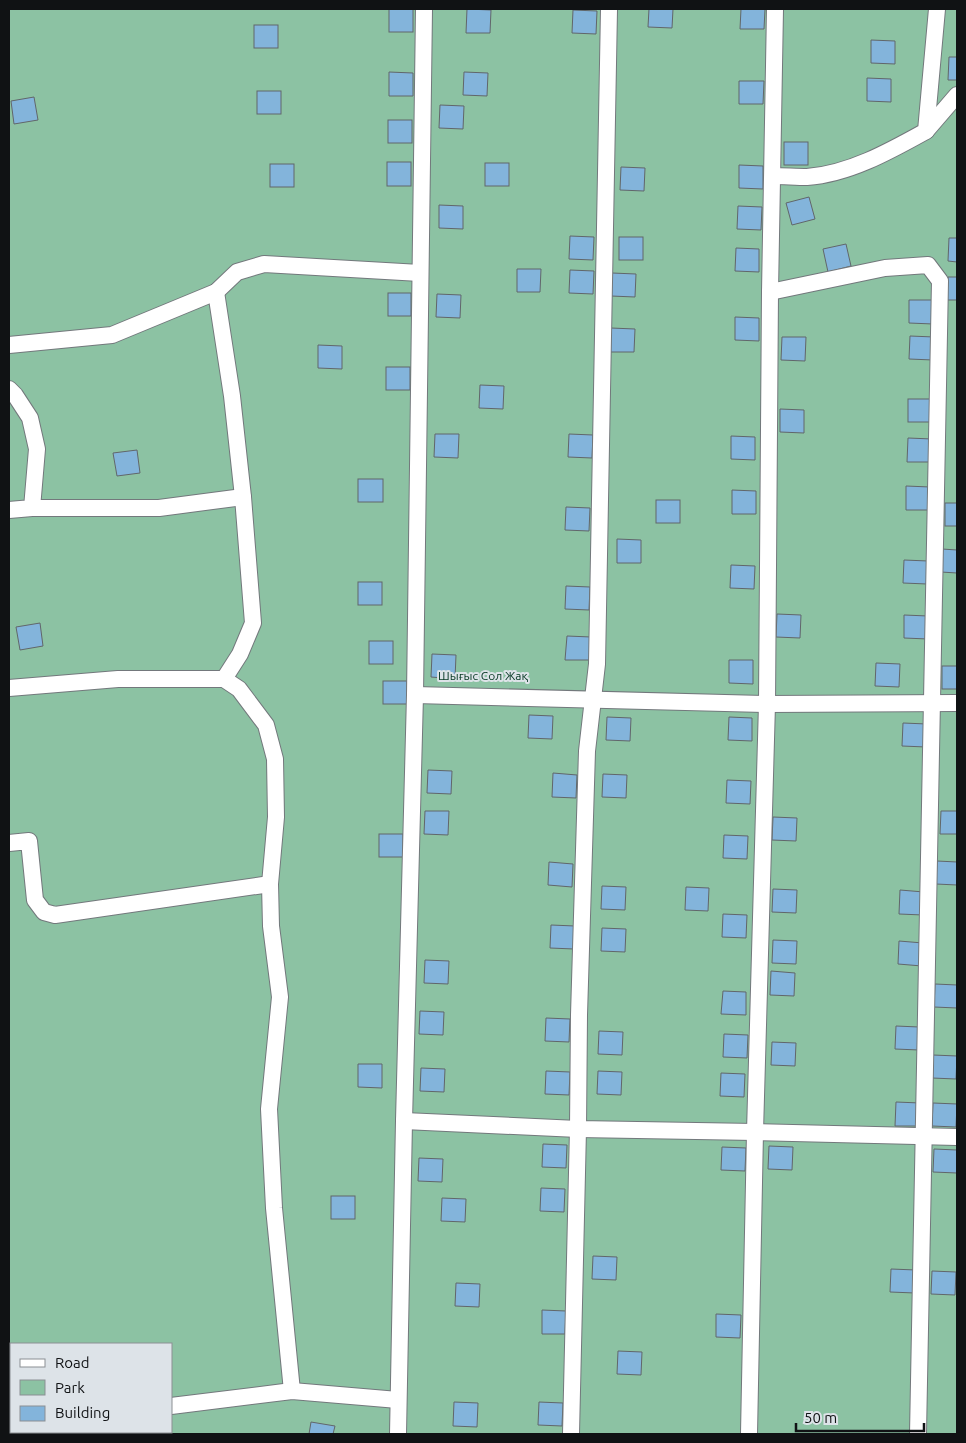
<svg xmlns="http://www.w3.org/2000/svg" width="966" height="1443" font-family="Ubuntu,sans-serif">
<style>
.green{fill:#8cc2a3;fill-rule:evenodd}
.building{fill:#83b4db;stroke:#61666a}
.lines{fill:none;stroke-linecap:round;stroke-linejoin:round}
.minor-casing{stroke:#73787c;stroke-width:18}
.minor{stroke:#fff;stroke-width:16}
.labels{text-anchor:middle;stroke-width:4;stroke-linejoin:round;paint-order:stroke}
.park-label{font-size:12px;fill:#02341f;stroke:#dde3e8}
</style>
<rect width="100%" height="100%" fill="#dde3e8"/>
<!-- green -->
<path class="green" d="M9,9H957V1434H9ZM11,1344H171V1432H11Z"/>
<!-- building -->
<g class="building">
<rect x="389" y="9" width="24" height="23"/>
<polygon points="467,9 491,10 490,33 466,33"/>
<polygon points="649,9 673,9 672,28 648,27"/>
<polygon points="741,9 765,9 764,29 740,29"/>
<polygon points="573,10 597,11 596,34 572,33"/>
<rect x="254" y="25" width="24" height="23"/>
<polygon points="871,40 895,41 895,64 871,63"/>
<polygon points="949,57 957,57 957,80 948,80"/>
<polygon points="389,72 413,73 413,96 389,96"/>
<polygon points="464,72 488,73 487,96 463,95"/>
<polygon points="867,78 891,79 891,102 867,101"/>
<polygon points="739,81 764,81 763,104 739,104"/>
<rect x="257" y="91" width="24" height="23"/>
<polygon points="34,97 38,120 14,124 11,101"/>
<polygon points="440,105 464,106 463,129 439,128"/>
<rect x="388" y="120" width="24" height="23"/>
<rect x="784" y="142" width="24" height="23"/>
<rect x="387" y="162" width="24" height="24"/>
<rect x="485" y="163" width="24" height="23"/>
<rect x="270" y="164" width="24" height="23"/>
<polygon points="739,165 763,166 763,189 739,188"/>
<polygon points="621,167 645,168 644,191 620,190"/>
<polygon points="809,197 815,219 792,225 786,203"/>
<polygon points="439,205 463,206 463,229 439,228"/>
<polygon points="738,206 762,207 761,230 737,229"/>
<polygon points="570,236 594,237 593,260 569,259"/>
<rect x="619" y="237" width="24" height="23"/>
<polygon points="949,238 957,238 957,262 948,261"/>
<polygon points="846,244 851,266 828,272 823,249"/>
<polygon points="736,248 759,249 759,272 735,271"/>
<polygon points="517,269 541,269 540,292 517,292"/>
<polygon points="570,270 594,271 593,294 569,293"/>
<polygon points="612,273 636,274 635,297 611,296"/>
<polygon points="948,277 957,277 957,300 947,300"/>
<rect x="388" y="293" width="23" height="23"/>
<polygon points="437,294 461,295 460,318 436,317"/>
<polygon points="909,300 933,300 933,324 909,323"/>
<polygon points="735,317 759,318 759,341 735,340"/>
<polygon points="611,328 635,329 634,352 610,352"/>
<polygon points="910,336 934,337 933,360 909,359"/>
<polygon points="782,337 806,337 805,361 781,360"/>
<polygon points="318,345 342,346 342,369 318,368"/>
<rect x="386" y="367" width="24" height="23"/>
<polygon points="480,385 504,386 503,409 479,408"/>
<rect x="908" y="399" width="24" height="23"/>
<polygon points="780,409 804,410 804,433 780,432"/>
<polygon points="435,434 459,434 458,458 434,457"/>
<polygon points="569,434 593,435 592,458 568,457"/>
<polygon points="731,436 755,437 755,460 731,459"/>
<polygon points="908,438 932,439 931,462 907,462"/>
<polygon points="137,450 140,473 117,476 113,453"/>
<rect x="358" y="479" width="25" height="23"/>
<polygon points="906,486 930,487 930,510 906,510"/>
<polygon points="732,490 756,491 756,514 732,514"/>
<rect x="656" y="500" width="24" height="23"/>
<rect x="945" y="503" width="12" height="23"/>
<polygon points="566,507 590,508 589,531 565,530"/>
<polygon points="617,539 641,540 641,563 617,563"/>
<polygon points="942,549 957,550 957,573 941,572"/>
<polygon points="904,560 928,561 927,584 903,583"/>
<polygon points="731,565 755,566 754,589 730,588"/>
<rect x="358" y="582" width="24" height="23"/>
<polygon points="566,586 590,587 589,610 565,609"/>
<polygon points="777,614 801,615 800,638 776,637"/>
<polygon points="904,615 928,616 928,639 904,638"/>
<polygon points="40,623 43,646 20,650 16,627"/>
<polygon points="567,636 591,637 590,660 565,660"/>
<rect x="369" y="641" width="24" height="23"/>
<polygon points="432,654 456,655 455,679 431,677"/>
<polygon points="729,660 753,660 753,684 729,683"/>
<polygon points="876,663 900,664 899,687 875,686"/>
<rect x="942" y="666" width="15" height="23"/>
<rect x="383" y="681" width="24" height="23"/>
<polygon points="529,715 553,716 552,739 528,738"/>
<polygon points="607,717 631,718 630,741 606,740"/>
<polygon points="729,717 752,718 752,741 728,740"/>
<polygon points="903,723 927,724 926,747 902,746"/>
<polygon points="428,770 452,771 451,794 427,793"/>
<polygon points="553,773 577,775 576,798 552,797"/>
<polygon points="603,774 627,775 626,798 602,797"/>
<polygon points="727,780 751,781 750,804 726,803"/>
<polygon points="425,811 449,811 448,835 424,834"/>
<polygon points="941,811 957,811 957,834 940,834"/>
<polygon points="773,817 797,818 796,841 772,840"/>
<rect x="379" y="834" width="24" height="23"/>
<polygon points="724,835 748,836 747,859 723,858"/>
<polygon points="937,861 957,862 957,885 936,884"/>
<polygon points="549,862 573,864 572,887 548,885"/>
<polygon points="602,886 626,887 625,910 601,909"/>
<polygon points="686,887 709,888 708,911 685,910"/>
<polygon points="773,889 797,890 796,913 772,912"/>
<polygon points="900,890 924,892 923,915 899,914"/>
<polygon points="723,914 747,915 746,938 722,937"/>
<polygon points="551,925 575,926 574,949 550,948"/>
<polygon points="602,928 626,929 625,952 601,951"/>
<polygon points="773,940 797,941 796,964 772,963"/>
<polygon points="899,941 923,943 922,966 898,964"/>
<polygon points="425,960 449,961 448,984 424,983"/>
<polygon points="771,971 795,973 794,996 770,995"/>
<polygon points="935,984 957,985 957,1008 934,1007"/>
<polygon points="723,991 746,992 746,1015 721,1014"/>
<polygon points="420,1011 444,1012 443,1035 419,1034"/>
<polygon points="546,1018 570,1019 569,1042 545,1041"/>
<polygon points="896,1026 919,1027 919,1050 895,1049"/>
<polygon points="599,1031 623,1032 622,1055 598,1054"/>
<polygon points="724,1034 748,1035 747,1058 723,1057"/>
<polygon points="772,1042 796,1043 795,1066 771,1065"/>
<polygon points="933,1055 957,1056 956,1079 932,1078"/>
<polygon points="358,1064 382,1064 382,1088 358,1087"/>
<polygon points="421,1068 445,1069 444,1092 420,1091"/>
<polygon points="546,1071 570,1072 569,1095 545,1094"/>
<polygon points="598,1071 622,1072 621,1095 597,1094"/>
<polygon points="721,1073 745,1074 744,1097 720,1096"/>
<polygon points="896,1102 920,1103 919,1126 895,1126"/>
<polygon points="933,1103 957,1104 956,1127 932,1126"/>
<polygon points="543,1144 567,1145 566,1168 542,1167"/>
<polygon points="769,1146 793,1147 792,1170 768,1169"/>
<polygon points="722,1147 746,1148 745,1171 721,1170"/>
<polygon points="934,1149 957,1150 957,1173 933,1172"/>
<polygon points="419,1158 443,1159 442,1182 418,1181"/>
<polygon points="541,1188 565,1189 564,1212 540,1211"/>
<rect x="331" y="1196" width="24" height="23"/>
<polygon points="442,1198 466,1199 465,1222 441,1221"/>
<polygon points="593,1256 617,1257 616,1280 592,1279"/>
<polygon points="891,1269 916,1270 915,1293 890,1292"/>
<polygon points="932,1271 956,1272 955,1295 931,1294"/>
<polygon points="456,1283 480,1284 479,1307 455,1306"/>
<polygon points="542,1310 566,1311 565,1334 542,1334"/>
<polygon points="716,1314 741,1315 740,1338 716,1337"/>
<polygon points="618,1351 642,1352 641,1375 617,1374"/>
<polygon points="454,1402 478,1403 477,1427 453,1426"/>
<polygon points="539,1402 563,1403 562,1426 538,1425"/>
<polygon points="311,1422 335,1426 333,1434 309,1434"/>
</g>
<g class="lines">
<defs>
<g id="minor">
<polyline points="926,131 957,95"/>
<path d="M773,176C784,176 796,177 807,177C849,174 890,151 926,131L937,9"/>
<polyline points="770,292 885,268 928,265 940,281 918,1434"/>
<polyline points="9,345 112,335 216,292 237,272 264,264 420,273"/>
<polyline points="9,389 15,395 30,418 37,449 32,508 9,510"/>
<polyline points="32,508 159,508 243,497"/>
<polyline points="224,679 239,689 266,725 275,759 276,817 270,884 271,926 280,997 269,1109 274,1208 292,1391"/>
<polyline points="9,688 118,679 224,679 240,654 253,623 243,497 232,396 216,292"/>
<polyline points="415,695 767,704 957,703"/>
<polyline points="9,843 29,841 35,900 44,912 55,915 270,884"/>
<polyline points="404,1121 578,1129 755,1132 957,1137"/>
<polyline points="171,1406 292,1391 398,1400"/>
<polyline points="9,1427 11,1427"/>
<polyline points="398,1434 404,1121 415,695 424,9"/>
<polyline points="571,1434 578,1129 579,1015 587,751 597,664 609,9"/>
<polyline points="749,1434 755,1132 767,704 770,292 775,9"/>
</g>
</defs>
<!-- minor casing -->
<use href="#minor" class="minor-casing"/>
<!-- minor -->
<use href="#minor" class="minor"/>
</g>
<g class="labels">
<!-- park labels -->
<g class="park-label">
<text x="483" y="680">Шығыс Сол Жақ</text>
</g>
</g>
<!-- border -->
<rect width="966" height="1443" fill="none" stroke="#101214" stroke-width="20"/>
<!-- legend -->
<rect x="10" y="1343" width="162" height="90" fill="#dde3e8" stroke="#8b8f93"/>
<rect x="20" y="1359" width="25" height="8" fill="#ffffff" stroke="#8b8f93"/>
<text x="55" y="1368" font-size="15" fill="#101214">Road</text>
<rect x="20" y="1380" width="25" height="15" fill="#8cc2a3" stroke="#8b8f93"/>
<text x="55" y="1393" font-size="15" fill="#101214">Park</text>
<rect x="20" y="1406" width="25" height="15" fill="#83b4db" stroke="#8b8f93"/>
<text x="55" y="1418" font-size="15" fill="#101214">Building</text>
<!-- scale -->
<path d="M796 1423v8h128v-8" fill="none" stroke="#101214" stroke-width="2.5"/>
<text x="804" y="1423" font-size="15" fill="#101214" stroke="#dde3e8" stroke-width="4" paint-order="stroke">50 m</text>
</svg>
